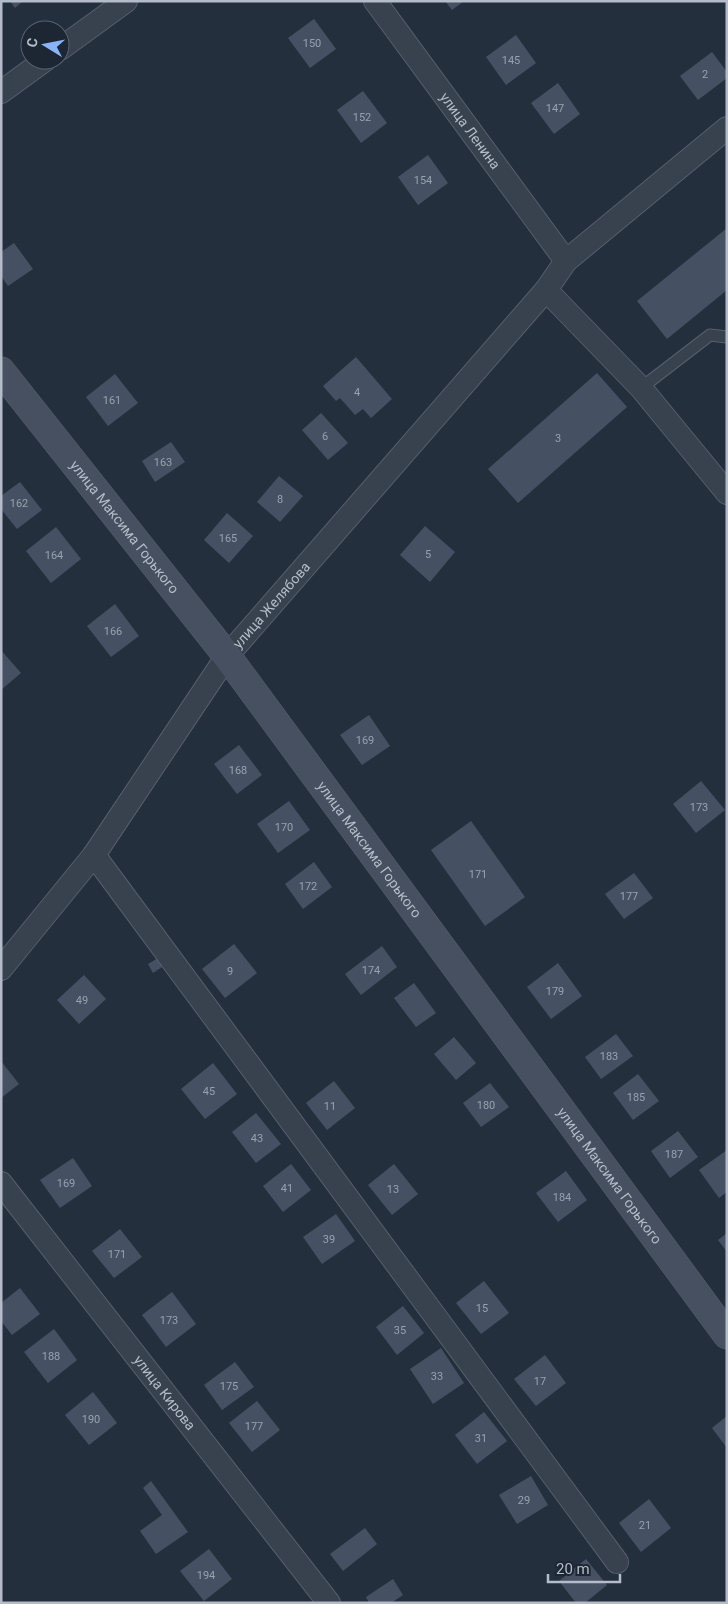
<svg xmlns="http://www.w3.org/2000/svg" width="728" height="1604" font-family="Roboto,sans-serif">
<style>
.building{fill:#455162}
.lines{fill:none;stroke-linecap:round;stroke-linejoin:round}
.lane-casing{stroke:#565f6c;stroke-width:13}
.street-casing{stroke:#565f6c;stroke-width:24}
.secondary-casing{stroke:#565f6c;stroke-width:29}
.lane{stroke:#38414e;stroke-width:11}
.street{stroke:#38414e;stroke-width:22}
.secondary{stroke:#465061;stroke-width:28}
.labels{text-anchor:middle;stroke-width:4.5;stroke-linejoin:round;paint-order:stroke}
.number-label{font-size:11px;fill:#98a1af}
.street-label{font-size:14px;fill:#b4bcc9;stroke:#1d2633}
</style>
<rect width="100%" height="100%" fill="#242f3e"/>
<!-- building -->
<g class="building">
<polygon points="10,1 23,1 15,8"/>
<polygon points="445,1 464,1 452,10"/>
<polygon points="314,19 336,49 310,68 288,38"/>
<polygon points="516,35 536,63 506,85 486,57"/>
<polygon points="712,52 727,72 727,78 698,100 680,76"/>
<polygon points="558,83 580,114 554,134 531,103"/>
<polygon points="363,91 387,123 361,143 337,110"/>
<polygon points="428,155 448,183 418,205 398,177"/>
<polygon points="727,228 727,290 667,339 637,301"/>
<polygon points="14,243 33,269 8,286 1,276 1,252"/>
<polygon points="356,357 392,399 371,418 363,409 355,415 340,398 336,401 323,386"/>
<polygon points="597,373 627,407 518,503 488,469"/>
<polygon points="115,374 138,403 108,426 86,397"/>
<polygon points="321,413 348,443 328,460 302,430"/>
<polygon points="171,442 185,462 155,482 142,461"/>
<polygon points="279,476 303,496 280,522 257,502"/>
<polygon points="20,482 42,510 17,529 1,509 1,496"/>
<polygon points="227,513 253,536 229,563 204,540"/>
<polygon points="425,526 455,552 430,582 400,555"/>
<polygon points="56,527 81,559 51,583 26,551"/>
<polygon points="115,604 139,636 111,657 87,626"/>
<polygon points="1,650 21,673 1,690"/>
<polygon points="369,715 390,746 362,765 340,735"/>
<polygon points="239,745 262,775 237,794 214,764"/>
<polygon points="701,781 725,810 696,833 673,804"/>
<polygon points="289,801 310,830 278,853 257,824"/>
<polygon points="471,821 525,897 485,926 431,850"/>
<polygon points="314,862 332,887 303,909 285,884"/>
<polygon points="634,873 653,898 624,919 605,894"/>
<polygon points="234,944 257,973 225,998 202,969"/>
<polygon points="382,946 397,967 361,995 345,974"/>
<polygon points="160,957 165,965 153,973 148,964"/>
<polygon points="558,963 582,996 551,1019 527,987"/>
<polygon points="84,975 106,999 79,1024 57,1000"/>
<polygon points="414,983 436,1013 416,1027 394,998"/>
<polygon points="616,1034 633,1056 601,1079 585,1057"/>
<polygon points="454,1037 476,1063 456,1080 434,1054"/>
<polygon points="1,1061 19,1084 1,1098"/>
<polygon points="213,1063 237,1094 205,1119 181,1089"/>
<polygon points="638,1074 659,1101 633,1120 613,1093"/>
<polygon points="334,1081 355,1108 327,1130 306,1103"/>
<polygon points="490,1083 509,1107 481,1127 463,1103"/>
<polygon points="256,1113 281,1144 256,1163 232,1132"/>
<polygon points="678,1131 698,1157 670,1178 651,1151"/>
<polygon points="727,1150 727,1192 719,1198 699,1170"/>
<polygon points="73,1158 92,1186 60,1208 40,1180"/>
<polygon points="291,1164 311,1190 283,1212 263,1186"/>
<polygon points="394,1164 418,1194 392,1215 368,1185"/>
<polygon points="566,1171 587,1200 558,1222 536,1193"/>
<polygon points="336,1214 355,1241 322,1264 303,1237"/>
<polygon points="120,1229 142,1257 114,1278 92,1251"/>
<polygon points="727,1233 727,1252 718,1240"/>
<polygon points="484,1281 509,1313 481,1334 456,1303"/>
<polygon points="20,1288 40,1314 12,1335 1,1321 1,1303"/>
<polygon points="172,1292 196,1324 166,1347 142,1315"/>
<polygon points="403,1306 424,1333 397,1355 376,1327"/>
<polygon points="54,1329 77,1360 48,1383 24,1352"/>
<polygon points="441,1348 464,1383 433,1404 410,1369"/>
<polygon points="545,1355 566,1383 536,1406 514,1379"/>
<polygon points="235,1362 254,1387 222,1410 204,1385"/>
<polygon points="93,1392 117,1423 89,1445 65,1415"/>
<polygon points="257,1401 280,1430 252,1452 229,1423"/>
<polygon points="484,1412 507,1441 477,1464 455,1435"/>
<polygon points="727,1416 727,1448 712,1428"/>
<polygon points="531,1476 548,1505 517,1524 499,1495"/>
<polygon points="151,1481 188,1532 156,1554 140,1531 162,1515 143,1488"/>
<polygon points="649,1499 671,1528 641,1552 619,1523"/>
<polygon points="365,1528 377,1544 343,1571 330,1554"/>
<polygon points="209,1549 232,1579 204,1601 180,1571"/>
<polygon points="586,1559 607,1585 585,1603 576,1603 559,1581"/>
<polygon points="393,1579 403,1595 391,1603 369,1603 366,1597"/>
</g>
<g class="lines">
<defs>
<polyline id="lane" points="641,388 710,335 727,337"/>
<g id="street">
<path id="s1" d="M375,1L566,261"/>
<polyline points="60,49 126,1"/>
<polyline points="1,92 45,60"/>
<polyline points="546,290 641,388 727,493"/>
<polyline points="94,855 617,1562"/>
<path id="s2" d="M1,969L94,855L227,656L546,290L566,261L727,128"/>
<path id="s3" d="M1,1183L329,1603"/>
</g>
<g id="secondary">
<path id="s4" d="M1,371L227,656L727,1335"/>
</g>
</defs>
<!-- lane casing -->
<use href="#lane" class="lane-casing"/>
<!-- street casing -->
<use href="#street" class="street-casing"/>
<!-- secondary casing -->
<use href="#secondary" class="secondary-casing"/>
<!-- lane -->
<use href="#lane" class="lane"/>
<!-- street -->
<use href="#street" class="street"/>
<!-- secondary -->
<use href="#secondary" class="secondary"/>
</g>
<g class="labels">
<!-- number labels -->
<g class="number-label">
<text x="312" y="47">150</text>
<text x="511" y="64">145</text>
<text x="705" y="78">2</text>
<text x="555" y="112">147</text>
<text x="362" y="121">152</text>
<text x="423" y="184">154</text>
<text x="357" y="396">4</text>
<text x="112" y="404">161</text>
<text x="325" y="440">6</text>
<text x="558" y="442">3</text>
<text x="163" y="466">163</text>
<text x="280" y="503">8</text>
<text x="19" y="507">162</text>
<text x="228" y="542">165</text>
<text x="428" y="558">5</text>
<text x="54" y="559">164</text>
<text x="113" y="635">166</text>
<text x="365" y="744">169</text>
<text x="238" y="774">168</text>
<text x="699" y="811">173</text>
<text x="284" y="831">170</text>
<text x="478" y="878">171</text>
<text x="308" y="890">172</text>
<text x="629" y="900">177</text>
<text x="371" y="974">174</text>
<text x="230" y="975">9</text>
<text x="555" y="995">179</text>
<text x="82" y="1004">49</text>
<text x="609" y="1060">183</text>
<text x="209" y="1095">45</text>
<text x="636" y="1101">185</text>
<text x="486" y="1109">180</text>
<text x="330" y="1110">11</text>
<text x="257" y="1142">43</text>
<text x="674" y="1158">187</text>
<text x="66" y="1187">169</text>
<text x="287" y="1192">41</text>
<text x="393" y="1193">13</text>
<text x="562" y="1201">184</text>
<text x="329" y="1243">39</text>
<text x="117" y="1258">171</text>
<text x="482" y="1312">15</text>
<text x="169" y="1324">173</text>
<text x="400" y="1334">35</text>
<text x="51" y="1360">188</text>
<text x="437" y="1380">33</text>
<text x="540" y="1385">17</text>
<text x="229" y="1390">175</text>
<text x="91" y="1423">190</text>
<text x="254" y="1430">177</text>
<text x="481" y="1442">31</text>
<text x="524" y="1504">29</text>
<text x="645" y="1529">21</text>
<text x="206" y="1579">194</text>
</g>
<!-- street labels -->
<g class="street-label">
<text dy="5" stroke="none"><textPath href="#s1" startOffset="161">улица Ленина</textPath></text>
<text dy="5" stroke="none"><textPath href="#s4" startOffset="199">улица Максима Горького</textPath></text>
<text dy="5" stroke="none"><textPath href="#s2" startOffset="454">улица Желябова</textPath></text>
<text dy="5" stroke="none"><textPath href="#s4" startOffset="604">улица Максима Горького</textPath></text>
<text dy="5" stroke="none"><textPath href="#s4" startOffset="1009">улица Максима Горького</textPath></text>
<text dy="5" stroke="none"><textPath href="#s3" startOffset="266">улица Кирова</textPath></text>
</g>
</g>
<!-- border -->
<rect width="728" height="1604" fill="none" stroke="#b4bcc9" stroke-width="5"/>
<!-- north arrow -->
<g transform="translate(45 45) rotate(280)"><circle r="24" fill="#1d2633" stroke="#59626f"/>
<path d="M0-4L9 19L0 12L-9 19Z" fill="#8ab4f8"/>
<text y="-8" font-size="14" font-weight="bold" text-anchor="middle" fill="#b4bcc9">С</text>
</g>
<!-- scale -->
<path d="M548 1574v8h72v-8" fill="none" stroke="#b4bcc9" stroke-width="2.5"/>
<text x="556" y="1574" font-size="15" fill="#b4bcc9" stroke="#1d2633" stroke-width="4" paint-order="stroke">20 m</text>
</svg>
